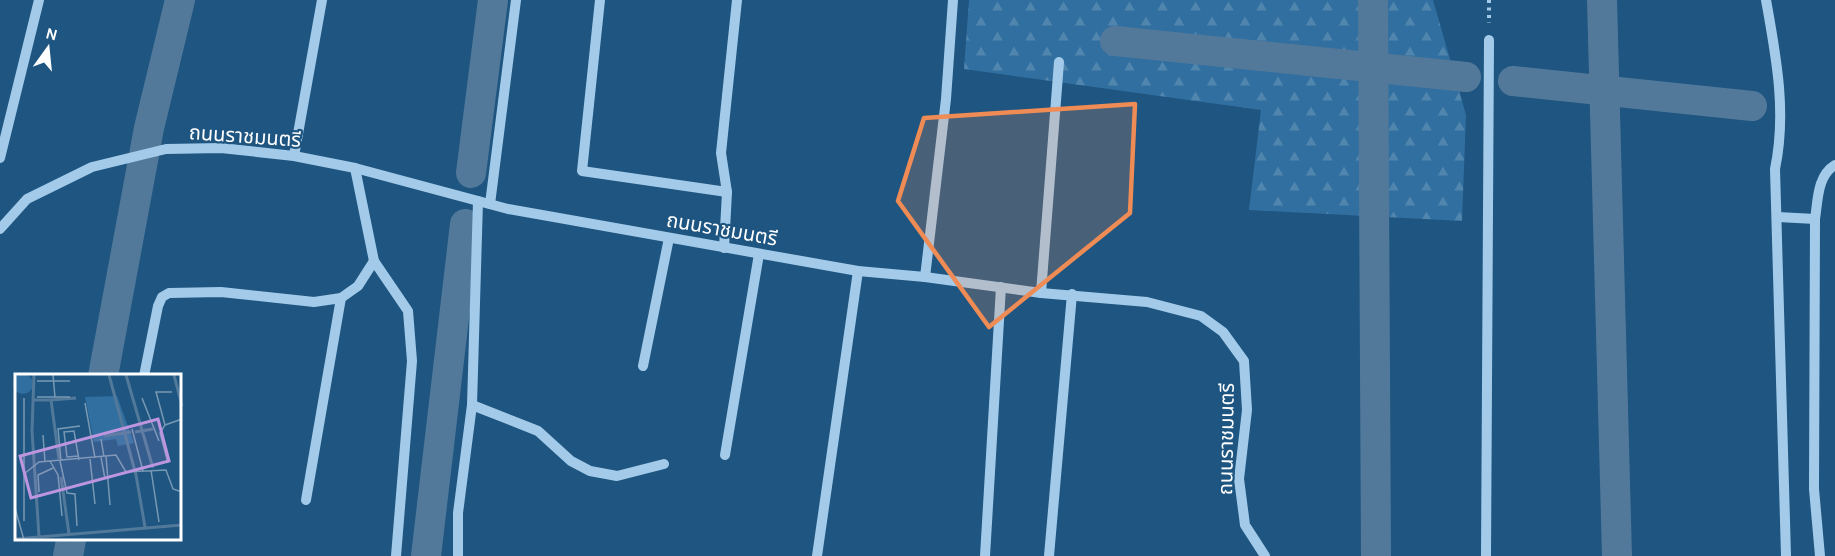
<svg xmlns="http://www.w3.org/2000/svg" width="1835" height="556" font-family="Karla,'Noto Sans Thai',sans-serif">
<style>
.forest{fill:url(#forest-firs)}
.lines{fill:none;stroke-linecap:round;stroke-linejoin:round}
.canal{stroke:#52799a;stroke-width:30}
.path{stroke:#a3cbe9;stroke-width:4;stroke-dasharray:3 4.5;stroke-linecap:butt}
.minor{stroke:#a3cbe9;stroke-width:10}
.marked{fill:#ef8b55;fill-opacity:0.2;stroke:#ef8b55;stroke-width:4.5;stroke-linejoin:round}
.labels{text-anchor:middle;stroke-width:4.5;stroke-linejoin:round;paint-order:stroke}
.street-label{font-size:20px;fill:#fff;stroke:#1e5581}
.inset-river{fill:none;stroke:#52799a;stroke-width:3}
.inset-road{fill:none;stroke:#7899b3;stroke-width:1.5}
.view{fill:#bd96df;fill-opacity:0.15;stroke:#bd96df;stroke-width:3}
.inset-edge{fill:none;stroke:#fff;stroke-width:3}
</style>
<defs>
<pattern id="forest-firs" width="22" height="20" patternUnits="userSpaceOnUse" patternTransform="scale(1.5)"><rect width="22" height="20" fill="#316fa0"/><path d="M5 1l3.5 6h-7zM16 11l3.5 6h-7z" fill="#5085ae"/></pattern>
</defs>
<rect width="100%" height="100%" fill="#1e5581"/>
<!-- forest -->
<polygon class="forest" points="969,0 1433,0 1466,115 1462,221 1249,210 1261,110 964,69"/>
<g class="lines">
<!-- canal -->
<g class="canal">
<polyline points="1373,0 1376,556"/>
<polyline points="1602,0 1617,556"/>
<polyline points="1115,41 1466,77"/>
<polyline points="1513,81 1752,106"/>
<polyline points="471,173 493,0"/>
<polyline points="103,376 149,128 180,0"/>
<polyline points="68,556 71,540"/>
<polyline points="426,556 465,224"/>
</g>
<!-- path -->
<polyline class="path" points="1489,0 1489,23"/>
<!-- minor -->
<g class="minor">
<polyline points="600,0 582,171 727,192"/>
<path d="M1766,0C1776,56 1787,112 1775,169L1786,556"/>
<polyline points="294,156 322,0"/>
<polyline points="0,158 39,0"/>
<polyline points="355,168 374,261 408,311 412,361 396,556"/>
<polyline points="490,204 516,0"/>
<polyline points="1777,217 1815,219"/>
<polyline points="0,229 27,199 92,167 166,149 221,148 294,156 355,168 508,209 858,271 925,277 1041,293 1147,302 1201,316 1223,332 1244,361 1247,410 1239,479 1245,525 1265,556"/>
<polyline points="724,248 727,192 721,153 737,0"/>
<polyline points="925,277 946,99 953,0"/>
<polyline points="1041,293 1059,62"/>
<polyline points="643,366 669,238"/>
<polyline points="144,376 158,306 162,297 169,293 221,292 314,302 341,298 358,286 374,261"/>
<polyline points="472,405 538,431 571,461 590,471 617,476 664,464"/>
<polyline points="725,455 759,254"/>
<polyline points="306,500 341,298"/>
<polyline points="458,556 458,513 472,405 478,201"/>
<polyline points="817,556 858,271"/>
<polyline points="985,556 1001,287"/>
<polyline points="1049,556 1072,294"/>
<polyline points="1486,556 1489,40"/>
<path d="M1820,556L1814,489L1815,219C1818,200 1817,176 1835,165"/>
</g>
</g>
<!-- marked area -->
<path class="marked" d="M1135,104L1130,213L989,327L898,201L924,118Z"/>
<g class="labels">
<!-- street labels -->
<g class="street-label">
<text transform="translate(245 136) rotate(4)" y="7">ถนนราชมนตรี</text>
<text transform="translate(722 229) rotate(10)" y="7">ถนนราชมนตรี</text>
<text transform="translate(1226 439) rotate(-89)" y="7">ถนนราชมนตรี</text>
</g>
</g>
<!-- overview -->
<g transform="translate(15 374)">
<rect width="166" height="166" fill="#1e5581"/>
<path d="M-2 10a10 10 0 1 1 20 0a10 10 0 1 1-20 0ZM102,22L119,69L103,72L101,65L79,68L70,23Z" fill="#316fa0"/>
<path class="inset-river" d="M19,1L17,57L24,162M94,1L121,101L130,153M111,1L138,94M159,1L167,32M18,26H36L44,85M36,26L61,24M120,58L138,55M89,62L116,58M46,103L54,160M0,165L167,151"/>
<path class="inset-road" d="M38,1L40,23M22,7H55M22,23H55M127,24L144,67M70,29L80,84M150,51L167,45M117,55L128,97M28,61L30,88M86,65L89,83M63,82L52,83L49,58L59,57L64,86M91,82L95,131M86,83L90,105M75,85L80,130M35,87L43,101L47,142M45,87L52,119L60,120L62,152M46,87L43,55L65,52M153,89L145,59L150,51L141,18H157M136,96L144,148M9,100L24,88L101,81L111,98L151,96L158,115L167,118M24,118L23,101L38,94M0,134L9,166M9,147V24"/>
<path class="view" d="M143,45L154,87L16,124L5,82Z"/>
<rect width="166" height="166" class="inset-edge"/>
</g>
<!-- north arrow -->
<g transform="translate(48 48) rotate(15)" stroke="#1e5581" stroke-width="4.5" paint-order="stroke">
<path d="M0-4.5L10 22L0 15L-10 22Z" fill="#ffffff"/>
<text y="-9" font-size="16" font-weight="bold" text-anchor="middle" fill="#ffffff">N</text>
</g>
</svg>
